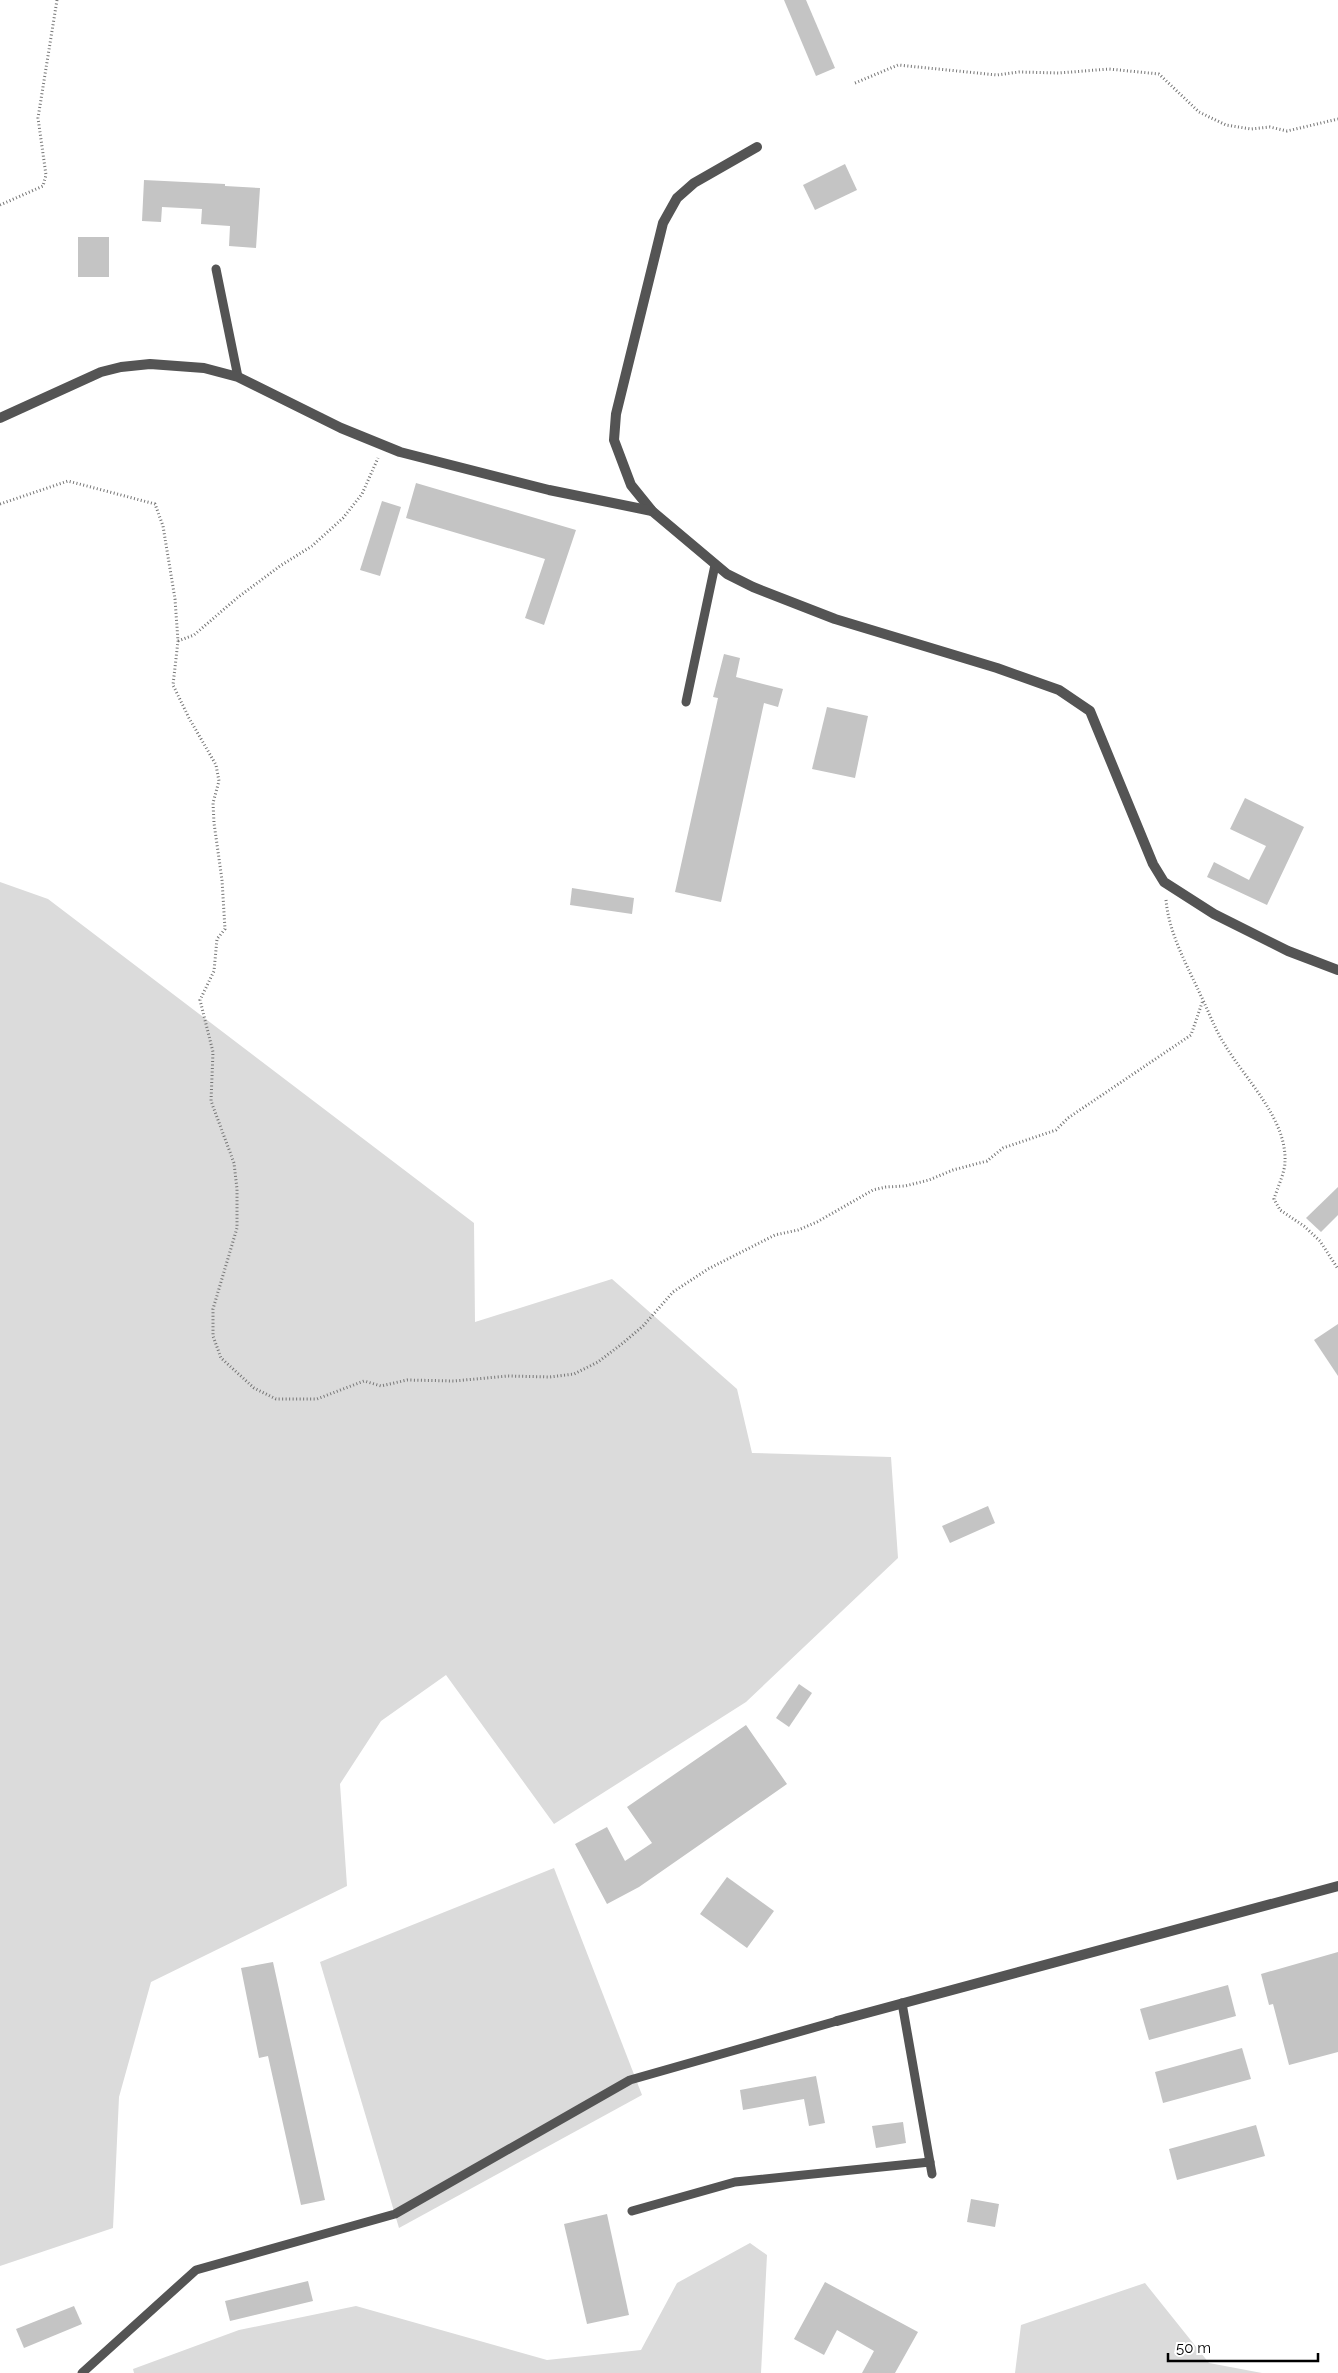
<svg xmlns="http://www.w3.org/2000/svg" width="1338" height="2373" font-family="Raleway,sans-serif">
<style>
.green{fill:#dbdbdb}
.building{fill:#c4c4c4}
.lines{fill:none;stroke-linecap:round;stroke-linejoin:round}
.path{stroke:#767676;stroke-width:3;stroke-dasharray:1 2.5;stroke-linecap:butt}
.service{stroke:#545454;stroke-width:9}
.minor{stroke:#545454;stroke-width:10}
.tertiary{stroke:#545454;stroke-width:10}
</style>
<rect width="100%" height="100%" fill="#fff"/>
<!-- green -->
<g class="green">
<polygon points="0,882 48,899 474,1223 475,1322 612,1279 737,1389 752,1453 891,1457 898,1558 746,1702 554,1824 446,1675 381,1721 340,1784 347,1886 151,1982 119,2097 113,2228 0,2266"/>
<polygon points="554,1868 642,2095 399,2228 320,1962"/>
<polygon points="750,2243 767,2255 761,2373 134,2373 133,2369 239,2330 356,2306 547,2360 641,2350 677,2283"/>
<polygon points="1145,2283 1209,2363 1262,2373 1015,2373 1021,2325"/>
</g>
<!-- building -->
<g class="building">
<polygon points="784,0 806,0 835,68 816,76"/>
<polygon points="845,164 857,190 815,210 803,185"/>
<polygon points="144,180 225,184 225,186 260,188 256,248 229,246 230,226 201,224 202,209 162,207 161,222 142,221"/>
<rect x="78" y="237" width="31" height="40"/>
<polygon points="416,483 576,530 544,625 525,618 545,559 406,518"/>
<polygon points="382,501 401,507 380,576 360,570"/>
<polygon points="724,654 740,658 736,677 783,689 778,707 764,703 721,902 675,892 718,698 713,697"/>
<polygon points="827,707 868,716 855,778 812,769"/>
<polygon points="1245,798 1304,827 1267,905 1207,877 1214,862 1249,880 1266,846 1230,829"/>
<polygon points="572,888 634,898 632,914 570,905"/>
<polygon points="1338,1187 1338,1215 1321,1232 1306,1218"/>
<polygon points="1338,1324 1338,1376 1314,1340"/>
<polygon points="988,1506 995,1523 950,1543 942,1526"/>
<polygon points="799,1684 812,1693 789,1727 776,1718"/>
<polygon points="746,1725 787,1784 639,1887 607,1904 575,1844 607,1827 625,1861 652,1843 627,1807"/>
<polygon points="727,1877 774,1911 747,1948 700,1914"/>
<polygon points="1338,1952 1338,2052 1289,2065 1273,2004 1269,2005 1261,1974"/>
<polygon points="273,1962 325,2200 301,2205 268,2056 259,2058 241,1968"/>
<polygon points="1228,1985 1236,2016 1149,2040 1140,2009"/>
<polygon points="1242,2048 1251,2079 1163,2103 1155,2072"/>
<polygon points="816,2076 825,2123 809,2126 804,2099 743,2110 740,2090"/>
<polygon points="903,2122 906,2143 876,2148 872,2126"/>
<polygon points="1256,2125 1265,2156 1177,2180 1169,2149"/>
<polygon points="971,2199 999,2204 995,2227 967,2222"/>
<polygon points="607,2214 629,2315 587,2324 564,2224"/>
<polygon points="308,2281 313,2301 230,2321 225,2301"/>
<polygon points="825,2282 918,2332 895,2373 862,2373 874,2351 837,2330 824,2355 794,2339"/>
<polygon points="74,2306 82,2324 24,2348 16,2329"/>
</g>
<g class="lines">
<!-- path -->
<g class="path">
<polyline points="855,83 898,65 997,75 1019,72 1059,73 1109,69 1159,74 1199,112 1226,125 1251,129 1270,127 1287,131 1338,119"/>
<polyline points="0,205 43,186 46,175 38,118 57,0"/>
<polyline points="0,504 68,481 155,504 163,526 175,599 178,641 173,685 189,718 216,765 219,781 213,803 214,823 222,880 225,929 217,939 214,971 200,1000 213,1052 211,1101 234,1163 237,1189 237,1228 213,1309 213,1336 221,1358 254,1388 276,1399 317,1399 364,1381 381,1386 407,1380 454,1381 508,1376 550,1377 574,1374 598,1362 623,1343 643,1326 673,1292 708,1269 775,1235 798,1230 817,1222 873,1190 886,1187 905,1186 929,1180 953,1170 987,1161 1003,1148 1056,1130 1068,1118 1191,1035 1203,1000"/>
<polyline points="178,641 194,635 237,598 280,566 312,546 343,518 362,494 378,458"/>
<path d="M1166,900C1169,934 1187,965 1201,996C1209,1012 1215,1030 1225,1045C1245,1079 1287,1119 1285,1162C1285,1172 1277,1189 1274,1199L1280,1210L1304,1226L1320,1241L1338,1269"/>
</g>
<!-- service -->
<g class="service">
<polyline points="216,269 238,377"/>
<polyline points="686,702 715,565"/>
<polyline points="902,2003 932,2174"/>
<polyline points="632,2211 735,2182 930,2162"/>
<polyline points="82,2373 196,2270 395,2214 630,2080 837,2021"/>
</g>
<!-- minor -->
<g class="minor">
<polyline points="757,147 694,183 677,198 663,223 616,414 614,440 631,485 652,511 727,574 753,587 835,619 997,668 1059,690 1090,711 1153,864 1164,882 1214,914 1288,951 1338,970"/>
<polyline points="0,418 101,372 121,367 150,364 204,368 238,377 341,428 400,452 549,490 652,511"/>
</g>
<!-- tertiary -->
<polyline class="tertiary" points="837,2021 1338,1886"/>
</g>
<!-- scale -->
<path d="M1168 2353v8h150v-8" fill="none" stroke="#000000" stroke-width="2.5"/>
<text x="1176" y="2353" font-size="15" fill="#000000" stroke="#ffffff" stroke-width="4" paint-order="stroke">50 m</text>
</svg>
